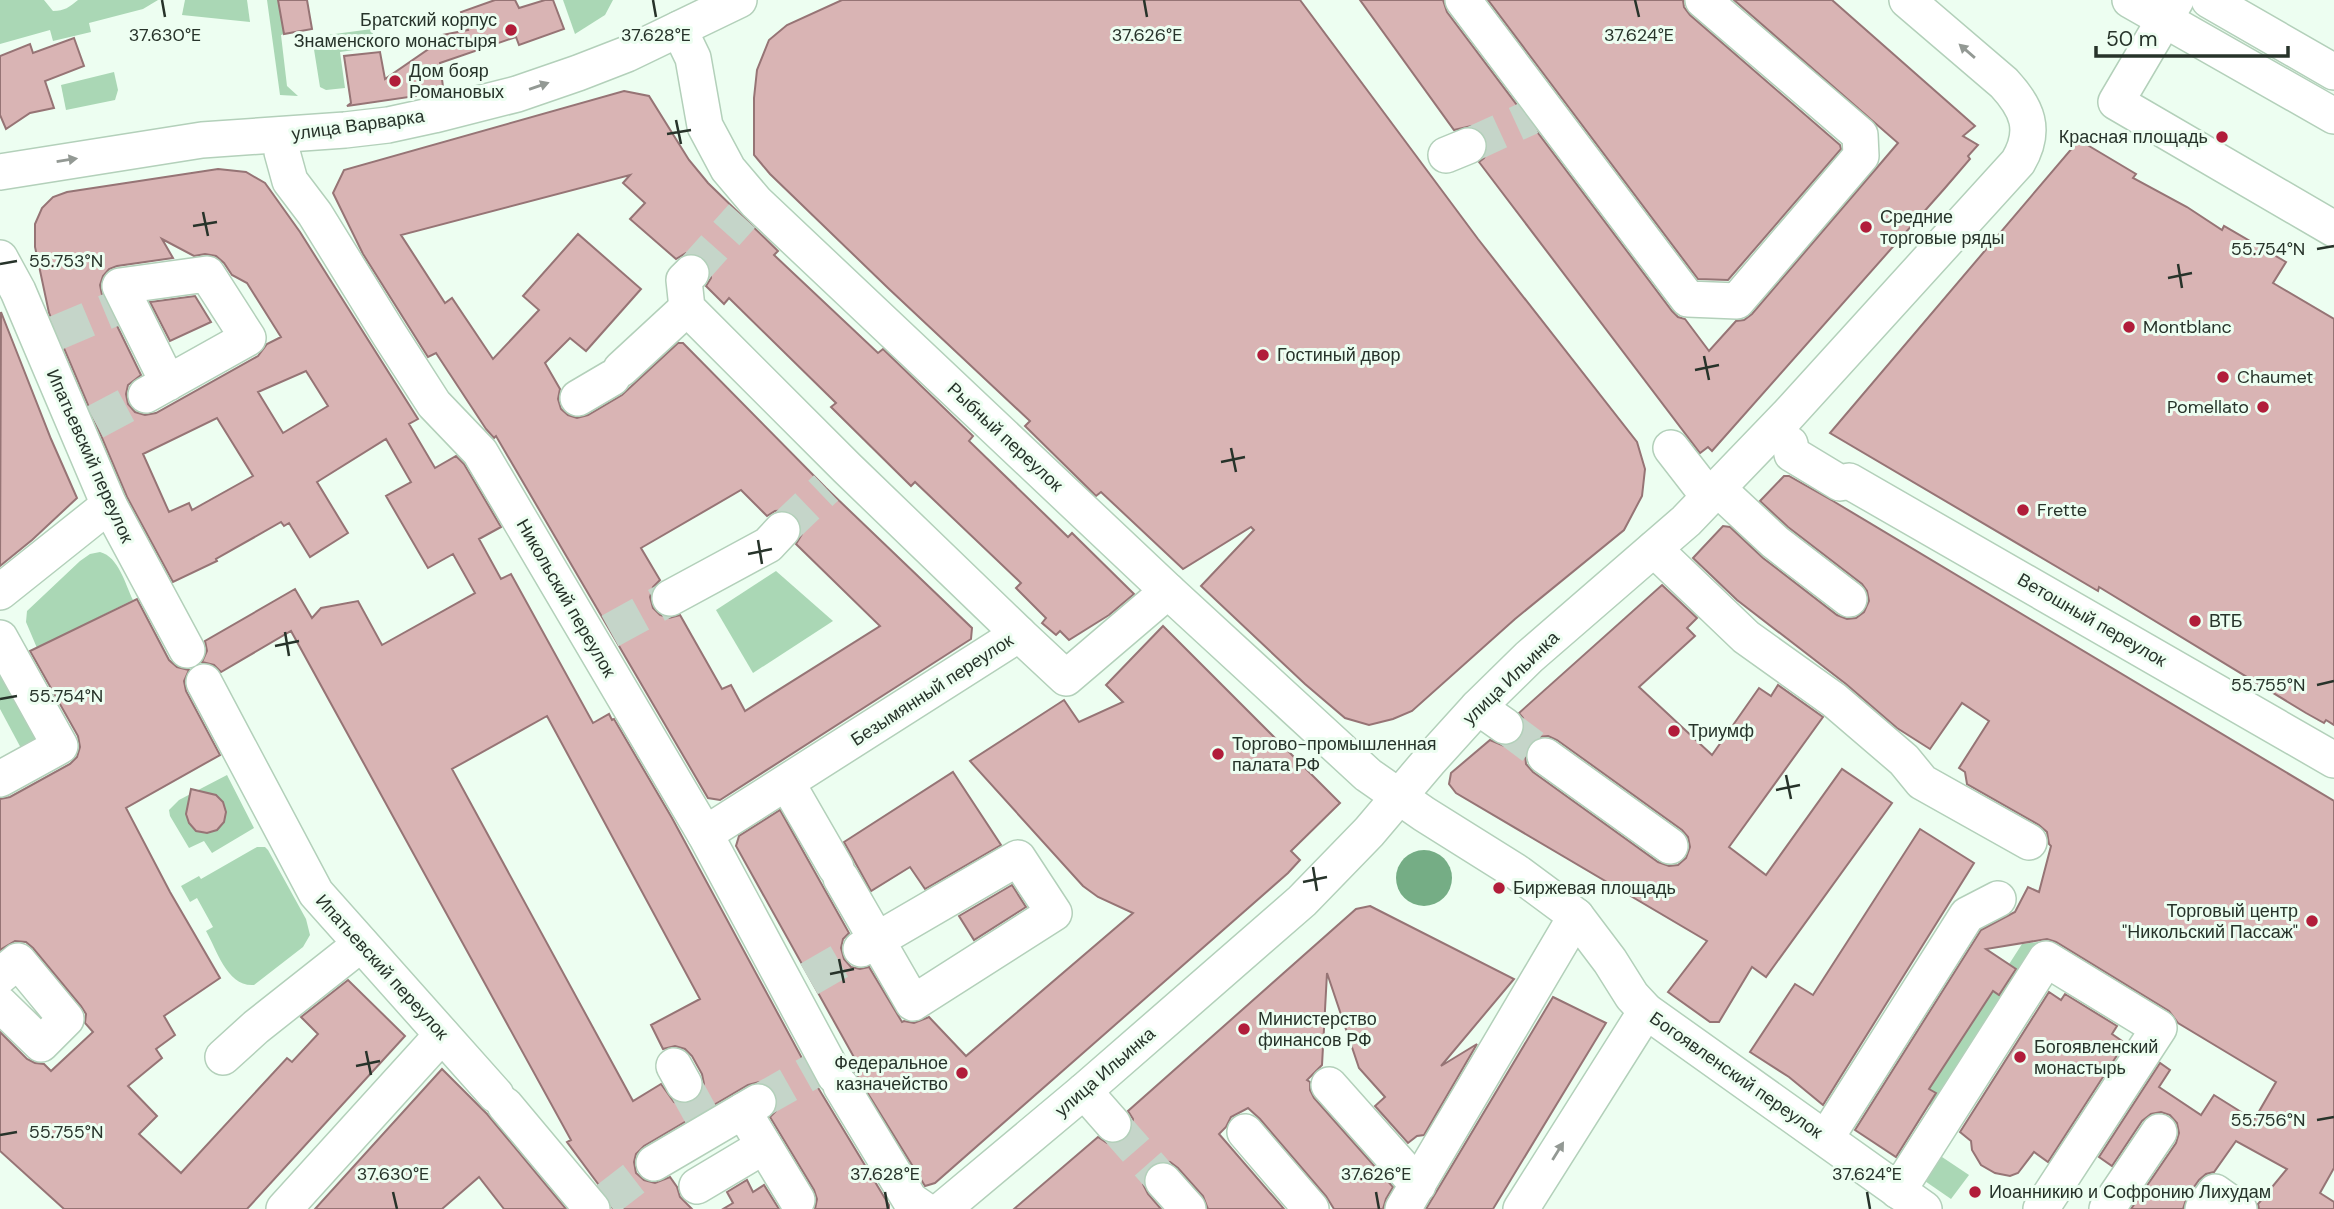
<svg xmlns="http://www.w3.org/2000/svg" width="2334" height="1209" font-family="'DM Sans',sans-serif">
<style>
.green{fill:#aad7b5}
.water{fill:#75ad85}
.building{fill:#d9b4b4;stroke:#967475;stroke-width:2;fill-rule:evenodd}
.lines{fill:none;stroke-linecap:round;stroke-linejoin:round}
.minor-tunnel{stroke:#c5d5c9;stroke-width:35;stroke-dasharray:35 18;stroke-linecap:butt}
.minor-casing{stroke:#b3d0ba;stroke-width:38}
.minor{stroke:#fff;stroke-width:35}
.oneway{fill:#939994}
.ticks{fill:none;stroke:#27332a;stroke-width:2.5}
.poi-dot{fill:#b11d3a;stroke:#edfef1;stroke-width:2.5}
.labels{text-anchor:middle;stroke-width:6;stroke-linejoin:round;paint-order:stroke}
.poi-label{font-size:18px;fill:#27332a;stroke:#edfef1;text-anchor:start}
.street-label{font-size:18px;fill:#27332a;stroke:#edfef1}
.ticks-label{font-size:18px;text-anchor:middle;fill:#27332a;stroke:#edfef1;stroke-width:6;stroke-linejoin:round;paint-order:stroke}
</style>
<rect width="100%" height="100%" fill="#edfef1"/>
<!-- green -->
<g class="green">
<path d="M0,0H44L53,11C65,11 69,7 78,0H158L143,9L89,23L91,32L53,41L50,30L0,44Z"/>
<polygon points="185,0 247,0 250,22 182,15"/>
<polygon points="267,0 278,0 284,34 281,35 287,86 298,96 280,95"/>
<polygon points="563,0 613,0 605,15 575,34"/>
<polygon points="372,29 375,47 340,52 345,88 326,90 320,87 312,37"/>
<polygon points="114,72 118,90 115,100 66,110 61,85"/>
<path d="M100,552C119,557 125,584 133,600L37,648L26,622L27,611L80,561L90,554Z"/>
<polygon points="776,571 833,621 753,673 716,610"/>
<polygon points="0,663 41,737 22,750 0,709"/>
<polygon points="227,775 254,828 212,853 204,841 189,848 170,816 169,810 179,800"/>
<path d="M257,847H265L268,850L306,919L310,935L303,947L254,985C227,987 217,950 206,931L213,927L197,898L190,902L181,886L199,876L201,879Z"/>
<polygon points="2038,942 2128,995 2039,951 1937,1110 1929,1105 1936,1093 1929,1089 2022,944"/>
<polygon points="1939,1155 1969,1175 1951,1199 1922,1179"/>
</g>
<!-- water -->
<circle class="water" cx="1424" cy="878" r="28"/>
<!-- building -->
<g class="building">
<polygon points="278,0 307,0 312,29 284,34"/>
<polygon points="495,0 515,0 519,8 545,0 553,0 564,29 519,45 516,37 440,63 443,87 425,90 425,93 416,94 416,96 347,106 351,103 344,56 380,52 385,79 443,39 442,35 468,30 461,12"/>
<polygon points="842,0 1300,0 1478,239 1637,442 1645,469 1642,496 1624,530 1515,619 1412,711 1393,719 1369,725 1345,718 1305,684 1201,586 1254,530 1251,527 1183,569 1101,492 1096,496 1088,488 1025,426 1030,421 888,288 770,174 754,155 754,98 757,70 769,40 787,25"/>
<polygon points="1360,0 1443,0 1447,12 1672,311 1678,317 1685,319 1709,351 1736,321 1744,320 1752,314 1898,143 1734,0 1832,0 1975,126 1963,136 1978,145 1968,156 1970,159 1945,188 1712,451 1708,447 1700,453 1479,162 1484,158 1488,149 1486,138 1481,131 1471,126 1454,130"/>
<polygon points="1488,0 1683,0 1684,7 1690,15 1840,145 1841,149 1728,280 1698,279"/>
<polygon points="74,38 84,66 45,81 54,108 30,113 6,129 0,115 0,56 30,44 33,53"/>
<path d="M624,91L649,96L689,160L708,183L778,251L774,255L878,353L883,349L973,436L969,441L1068,537L1072,533L1134,594L1109,615L1069,640L1060,631L1056,635L1042,623L1046,618L1016,588L1021,583L915,482L911,486L831,407L836,403L729,298L724,304L706,286L711,278V268L705,258L697,254L686,253L676,259L630,219L645,203L623,183L630,175L401,235L445,303L452,298L493,359L539,310L523,296L578,234L641,289L586,351L570,338L545,363L560,389L558,399L561,409L568,415L577,418L588,415L622,395L678,343H683L826,488L972,628L971,639L720,800L708,798L496,436L494,438L486,429L436,353L428,357L363,254L333,193L344,170ZM741,490L767,516L775,511L786,510L796,516L801,525L802,534L796,544L880,626L745,711L731,685L722,689L680,615L669,618L660,615L653,608L650,597L653,587L660,580L641,548Z"/>
<polygon points="2079,140 2136,174 2133,178 2187,207 2222,230 2224,226 2286,262 2273,283 2334,319 2334,725 2326,720 2324,723 2306,713 2099,587 2098,591 1830,433"/>
<path d="M218,169L246,172L265,183L300,232L418,419L409,424L435,468L456,456L464,464L501,527L479,539L501,579L511,574L593,723L609,714L612,720L614,719L672,818L817,1086L889,1205V1209H815L817,1199L814,1190L770,1117L776,1111L778,1103L776,1092L768,1085L759,1082L748,1085L644,1146L636,1154L634,1162L636,1173L644,1180L655,1183L670,1177L677,1187L680,1197L692,1209H613L607,1196L567,1142L571,1140L291,631L221,672L214,665L202,662L207,651L205,641L295,589L312,618L321,608L358,601L382,645L475,593L453,554L428,568L386,496L411,482L386,439L317,482L348,533L310,557L289,523L284,526L281,522L216,559L217,561L173,582L127,497L49,313L35,247V224L42,208L53,197L67,192ZM162,239L194,256L205,254L216,256L224,263L232,275L247,283L281,337L267,344L258,356L156,413L145,415L135,412L128,404L126,394L128,385L141,375L102,295L100,285L103,276L109,269L117,266L173,258ZM306,371L328,406L283,433L258,392ZM217,418L253,476L192,510L189,503L169,512L143,454ZM547,716L700,999L651,1025L663,1049L675,1046L685,1049L692,1056L702,1074L704,1084L701,1095L693,1102L683,1104L674,1102L661,1084L633,1101L452,769Z"/>
<polygon points="195,296 211,322 170,341 150,302"/>
<polygon points="1,312 51,439 77,498 32,540 0,566"/>
<polygon points="1784,476 1789,476 1833,501 2334,801 2334,1168 2320,1193 2334,1202 2334,1209 2259,1209 2258,1204 2287,1169 2236,1141 2214,1172 2206,1174 2199,1180 2187,1197 2183,1209 2131,1209 2176,1143 2179,1133 2177,1123 2170,1115 2161,1112 2151,1114 2142,1121 2112,1166 2099,1157 2160,1063 2170,1070 2159,1087 2201,1115 2214,1095 2254,1120 2276,1082 2178,1023 2169,1011 2056,942 2047,939 1986,949 2016,969 1999,995 1993,991 1929,1089 1936,1093 1896,1157 1855,1130 1981,930 2015,912 2028,887 2039,892 2051,846 2049,844 2047,832 2039,825 1967,784 1965,772 1959,768 1989,721 1962,703 1930,749 1897,728 1846,684 1737,600 1693,558 1723,526 1730,527 1763,558 1837,615 1847,619 1856,618 1864,612 1869,601 1867,591 1862,584 1788,527 1760,501"/>
<path d="M1662,585L1697,618L1687,628L1695,636L1639,687L1712,755L1759,688L1771,696L1778,685L1823,717L1729,847L1766,875L1842,769L1892,803L1766,977L1752,967L1719,1022H1710L1668,992L1707,941L1456,793L1449,784L1451,773L1490,740L1504,746L1513,744L1521,738L1525,727L1523,718L1519,713ZM1548,736L1557,740L1682,830L1688,837L1690,847L1686,858L1678,865L1669,866L1658,862L1533,772L1526,764L1525,753L1528,745L1537,737Z"/>
<polygon points="137,599 169,660 177,667 189,670 184,681 186,691 220,755 126,808 170,892 220,978 164,1016 175,1035 156,1049 162,1058 128,1086 157,1116 139,1134 181,1173 287,1058 292,1062 318,1034 301,1017 348,980 405,1036 247,1209 64,1209 0,1151 0,1032 27,1059 35,1063 44,1064 51,1071 93,1032 85,1023 86,1014 81,1006 33,948 26,942 15,941 0,950 0,799 10,797 70,764 77,757 80,747 78,736 30,651"/>
<polygon points="1163,626 1340,803 1291,851 1300,860 1288,873 935,1183 925,1186 854,1071 851,1063 855,1059 736,846 739,836 780,810 849,933 843,939 841,948 844,959 851,967 860,969 869,967 902,1022 904,1021 914,1023 929,1017 966,1056 1133,913 1098,897 1083,886 970,761 1064,700 1079,722 1123,702 1106,685"/>
<polygon points="953,772 1001,845 925,889 910,867 871,891 844,842"/>
<polygon points="191,789 216,795 223,802 226,812 224,822 217,830 207,833 196,831 189,823 186,814"/>
<polygon points="1920,829 1974,863 1823,1105 1789,1077 1750,1052 1795,984 1813,995"/>
<polygon points="1012,885 1026,907 974,940 959,916"/>
<polygon points="1370,906 1514,979 1441,1066 1477,1044 1424,1135 1417,1136 1408,1143 1375,1106 1385,1097 1359,1068 1327,973 1322,1065 1307,1080 1310,1082 1310,1090 1314,1098 1393,1187 1386,1199 1383,1209 1334,1209 1326,1196 1260,1119 1248,1108 1231,1117 1226,1127 1219,1134 1284,1209 1208,1209 1203,1196 1178,1168 1170,1162 1160,1161 1149,1167 1144,1174 1143,1184 1148,1194 1161,1209 1014,1209 1098,1137 1107,1143 1118,1144 1126,1139 1132,1130 1133,1119 1128,1111 1356,909"/>
<polygon points="2049,992 2061,1000 2065,994 2117,1026 2112,1034 2125,1043 2048,1162 2034,1152 2018,1173 2010,1176 1995,1173 1981,1165 1972,1150 1971,1141 1960,1132"/>
<polygon points="1553,997 1606,1023 1493,1209 1426,1209"/>
<polygon points="442,1069 487,1114 566,1209 504,1209 479,1177 442,1209 315,1209"/>
<polygon points="747,1180 753,1192 764,1185 779,1209 723,1209 733,1203 727,1192"/>
</g>
<g class="lines">
<!-- minor-tunnel -->
<g class="minor-tunnel">
<polyline points="1468,146 1531,117"/>
<polyline points="691,273 742,216"/>
<polyline points="56,333 118,307"/>
<polyline points="95,422 146,395"/>
<polyline points="782,530 826,488"/>
<polyline points="610,631 670,598"/>
<polyline points="1505,726 1545,756"/>
<polyline points="809,979 861,949"/>
<polyline points="684,1084 705,1122"/>
<polyline points="758,1102 813,1071"/>
<polyline points="1113,1124 1163,1181"/>
<polyline points="606,1200 654,1163"/>
</g>
<defs>
<g id="minor">
<polyline points="1463,0 1688,299 1737,301 1861,156 1860,135 1703,0"/>
<polyline points="2130,0 2334,116"/>
<polyline points="2176,0 2116,102 2334,229"/>
<polyline points="2209,0 2334,72"/>
<polyline points="679,29 693,58 705,126 728,169 756,202 1168,591 1368,775 1424,814 1518,873 1576,916 1610,961 1632,996 1646,1011 1924,1209"/>
<polyline points="281,135 282,152 290,181 315,214 389,334 434,404 480,452 705,834 835,1076"/>
<polyline points="1446,155 1468,146"/>
<polyline points="0,172 202,140 345,130 388,125 434,115 517,94 578,73 627,54 739,0"/>
<polyline points="0,258 18,291 109,505 187,650"/>
<polyline points="691,273 684,280 687,308 847,468 1019,634"/>
<polyline points="621,369 687,308"/>
<polyline points="146,395 248,338 207,274 120,286 168,383"/>
<polyline points="578,398 612,378"/>
<polyline points="1790,444 1792,454 1840,483 1849,481 2334,760"/>
<polyline points="1671,448 1709,497"/>
<polyline points="1717,488 1775,542 1849,599"/>
<polyline points="1654,549 1746,637 1834,700 1904,760 1922,782 2029,842"/>
<polyline points="0,592 109,505"/>
<polyline points="670,598 768,545 782,530"/>
<polyline points="0,638 60,746 0,779"/>
<polyline points="204,682 316,893 496,1095"/>
<polyline points="1478,707 1505,726"/>
<polyline points="1545,756 1670,846"/>
<polyline points="787,783 836,868"/>
<polyline points="705,834 1019,634 1066,678 1168,591"/>
<polyline points="841,878 913,1003 1054,913 1018,858 877,940 861,949"/>
<polyline points="0,976 18,961 66,1019 41,1044 0,1004"/>
<polyline points="223,1057 256,1027 361,944"/>
<polyline points="674,1066 684,1084"/>
<polyline points="1329,1085 1418,1185"/>
<polyline points="841,1086 910,1200 923,1209"/>
<polyline points="1084,1091 1113,1124"/>
<polyline points="505,1105 592,1209"/>
<polyline points="743,1111 797,1200"/>
<polyline points="1245,1132 1311,1209"/>
<polyline points="1826,1138 1967,915 1998,899"/>
<polyline points="654,1163 758,1102"/>
<polyline points="1163,1181 1188,1209"/>
<polyline points="697,1186 764,1146"/>
<polyline points="1898,1191 2046,959 2159,1028 2041,1209"/>
<polyline points="284,1209 442,1035"/>
<path d="M943,1209L1084,1091L1302,901L1369,832L1430,760L1478,707L1529,657L1686,521L1787,416L2018,162C2037,130 2027,108 2004,83L1907,0"/>
<polyline points="1403,1209 1576,916"/>
<polyline points="1521,1209 1646,1011"/>
<polyline points="2107,1209 2159,1132"/>
<polyline points="2203,1209 2215,1192 2239,1209"/>
</g>
</defs>
<!-- minor casing -->
<use href="#minor" class="minor-casing"/>
<!-- minor -->
<use href="#minor" class="minor"/>
</g>
<!-- one-way arrows -->
<defs><path id="oneway-solid" d="M-6-.8H1V-3.2L6.5 0L1 3.2V.8H-6Z" transform="scale(1.75)"/></defs>
<g class="oneway">
<use href="#oneway-solid" transform="translate(1967 51) rotate(-139)"/>
<use href="#oneway-solid" transform="translate(539 86) rotate(-19)"/>
<use href="#oneway-solid" transform="translate(67 160) rotate(-9)"/>
<use href="#oneway-solid" transform="translate(1558 1151) rotate(-58)"/>
</g>
<!-- ticks -->
<path class="ticks" d="M162,0L165,17M653,0L656,17M1144,0L1147,17M1635,0L1639,17M676,120L681,144M667,134L691,130M203,212L208,236M193,226L217,222M2317,249L2334,246M0,264L17,261M2178,264L2182,288M2168,278L2192,273M1704,356L1709,380M1695,370L1719,365M1231,448L1236,472M1221,462L1245,457M758,540L762,564M748,554L772,549M285,632L289,656M275,646L299,641M2317,685L2334,681M0,699L17,696M1786,775L1791,799M1776,790L1800,785M1313,867L1317,891M1303,882L1327,877M839,959L844,983M830,974L854,969M366,1051L371,1075M356,1066L380,1061M2317,1120L2334,1117M0,1135L17,1132M393,1192L397,1209M885,1192L888,1209M1376,1192L1379,1209M1867,1192L1870,1209"/>
<!-- markers -->
<g class="poi-dot">
<circle cx="511" cy="30" r="7"/>
<circle cx="395" cy="81" r="7"/>
<circle cx="2222" cy="137" r="7"/>
<circle cx="1866" cy="227" r="7"/>
<circle cx="2129" cy="327" r="7"/>
<circle cx="1263" cy="355" r="7"/>
<circle cx="2223" cy="377" r="7"/>
<circle cx="2263" cy="407" r="7"/>
<circle cx="2023" cy="510" r="7"/>
<circle cx="2195" cy="621" r="7"/>
<circle cx="1674" cy="731" r="7"/>
<circle cx="1218" cy="754" r="7"/>
<circle cx="1499" cy="888" r="7"/>
<circle cx="2312" cy="921" r="7"/>
<circle cx="1244" cy="1029" r="7"/>
<circle cx="2020" cy="1057" r="7"/>
<circle cx="962" cy="1073" r="7"/>
<circle cx="1975" cy="1192" r="7"/>
</g>
<g class="labels">
<!-- poi labels -->
<g class="poi-label">
<text x="497" y="26" text-anchor="end">Братский корпус<tspan x="497" dy="21">Знаменского монастыря</tspan></text>
<text x="409" y="77">Дом бояр<tspan x="409" dy="21">Романовых</tspan></text>
<text x="2208" y="143" text-anchor="end">Красная площадь</text>
<text x="1880" y="223">Средние<tspan x="1880" dy="21">торговые ряды</tspan></text>
<text x="2143" y="333">Montblanc</text>
<text x="1277" y="361">Гостиный двор</text>
<text x="2237" y="383">Chaumet</text>
<text x="2249" y="413" text-anchor="end">Pomellato</text>
<text x="2037" y="516">Frette</text>
<text x="2209" y="627">ВТБ</text>
<text x="1688" y="737">Триумф</text>
<text x="1232" y="750">Торгово-промышленная<tspan x="1232" dy="21">палата РФ</tspan></text>
<text x="1513" y="894">Биржевая площадь</text>
<text x="2298" y="917" text-anchor="end">Торговый центр<tspan x="2298" dy="21">"Никольский Пассаж"</tspan></text>
<text x="1258" y="1025">Министерство<tspan x="1258" dy="21">финансов РФ</tspan></text>
<text x="2034" y="1053">Богоявленский<tspan x="2034" dy="21">монастырь</tspan></text>
<text x="948" y="1069" text-anchor="end">Федеральное<tspan x="948" dy="21">казначейство</tspan></text>
<text x="1989" y="1198">Иоанникию и Софронию Лихудам</text>
</g>
<!-- street labels -->
<g class="street-label">
<text transform="translate(358 125) rotate(-8)" y="6">улица Варварка</text>
<text transform="translate(1005 437) rotate(43)" y="6">Рыбный переулок</text>
<text transform="translate(90 456) rotate(66)" y="6">Ипатьевский переулок</text>
<text transform="translate(566 598) rotate(60)" y="6">Никольский переулок</text>
<text transform="translate(2092 620) rotate(30)" y="6">Ветошный переулок</text>
<text transform="translate(1511 678) rotate(-44)" y="6">улица Ильинка</text>
<text transform="translate(932 690) rotate(-33)" y="6">Безымянный переулок</text>
<text transform="translate(382 967) rotate(48)" y="6">Ипатьевский переулок</text>
<text transform="translate(1105 1072) rotate(-41)" y="6">улица Ильинка</text>
<text transform="translate(1736 1075) rotate(35)" y="6">Богоявленский переулок</text>
</g>
</g>
<g class="ticks-label">
<text x="165" y="41">37.630°E</text>
<text x="656" y="41">37.628°E</text>
<text x="1147" y="41">37.626°E</text>
<text x="1639" y="41">37.624°E</text>
<text x="2268" y="255">55.754°N</text>
<text x="66" y="267">55.753°N</text>
<text x="2268" y="691">55.755°N</text>
<text x="66" y="702">55.754°N</text>
<text x="2268" y="1126">55.756°N</text>
<text x="66" y="1138">55.755°N</text>
<text x="393" y="1180">37.630°E</text>
<text x="885" y="1180">37.628°E</text>
<text x="1376" y="1180">37.626°E</text>
<text x="1867" y="1180">37.624°E</text>
</g>
<!-- scale -->
<path d="M2096 46v10h192v-10" fill="none" stroke="#27332a" stroke-width="3.5"/>
<text x="2106" y="46" font-size="21" fill="#27332a" stroke="#edfef1" stroke-width="5" paint-order="stroke">50 m</text>
</svg>
